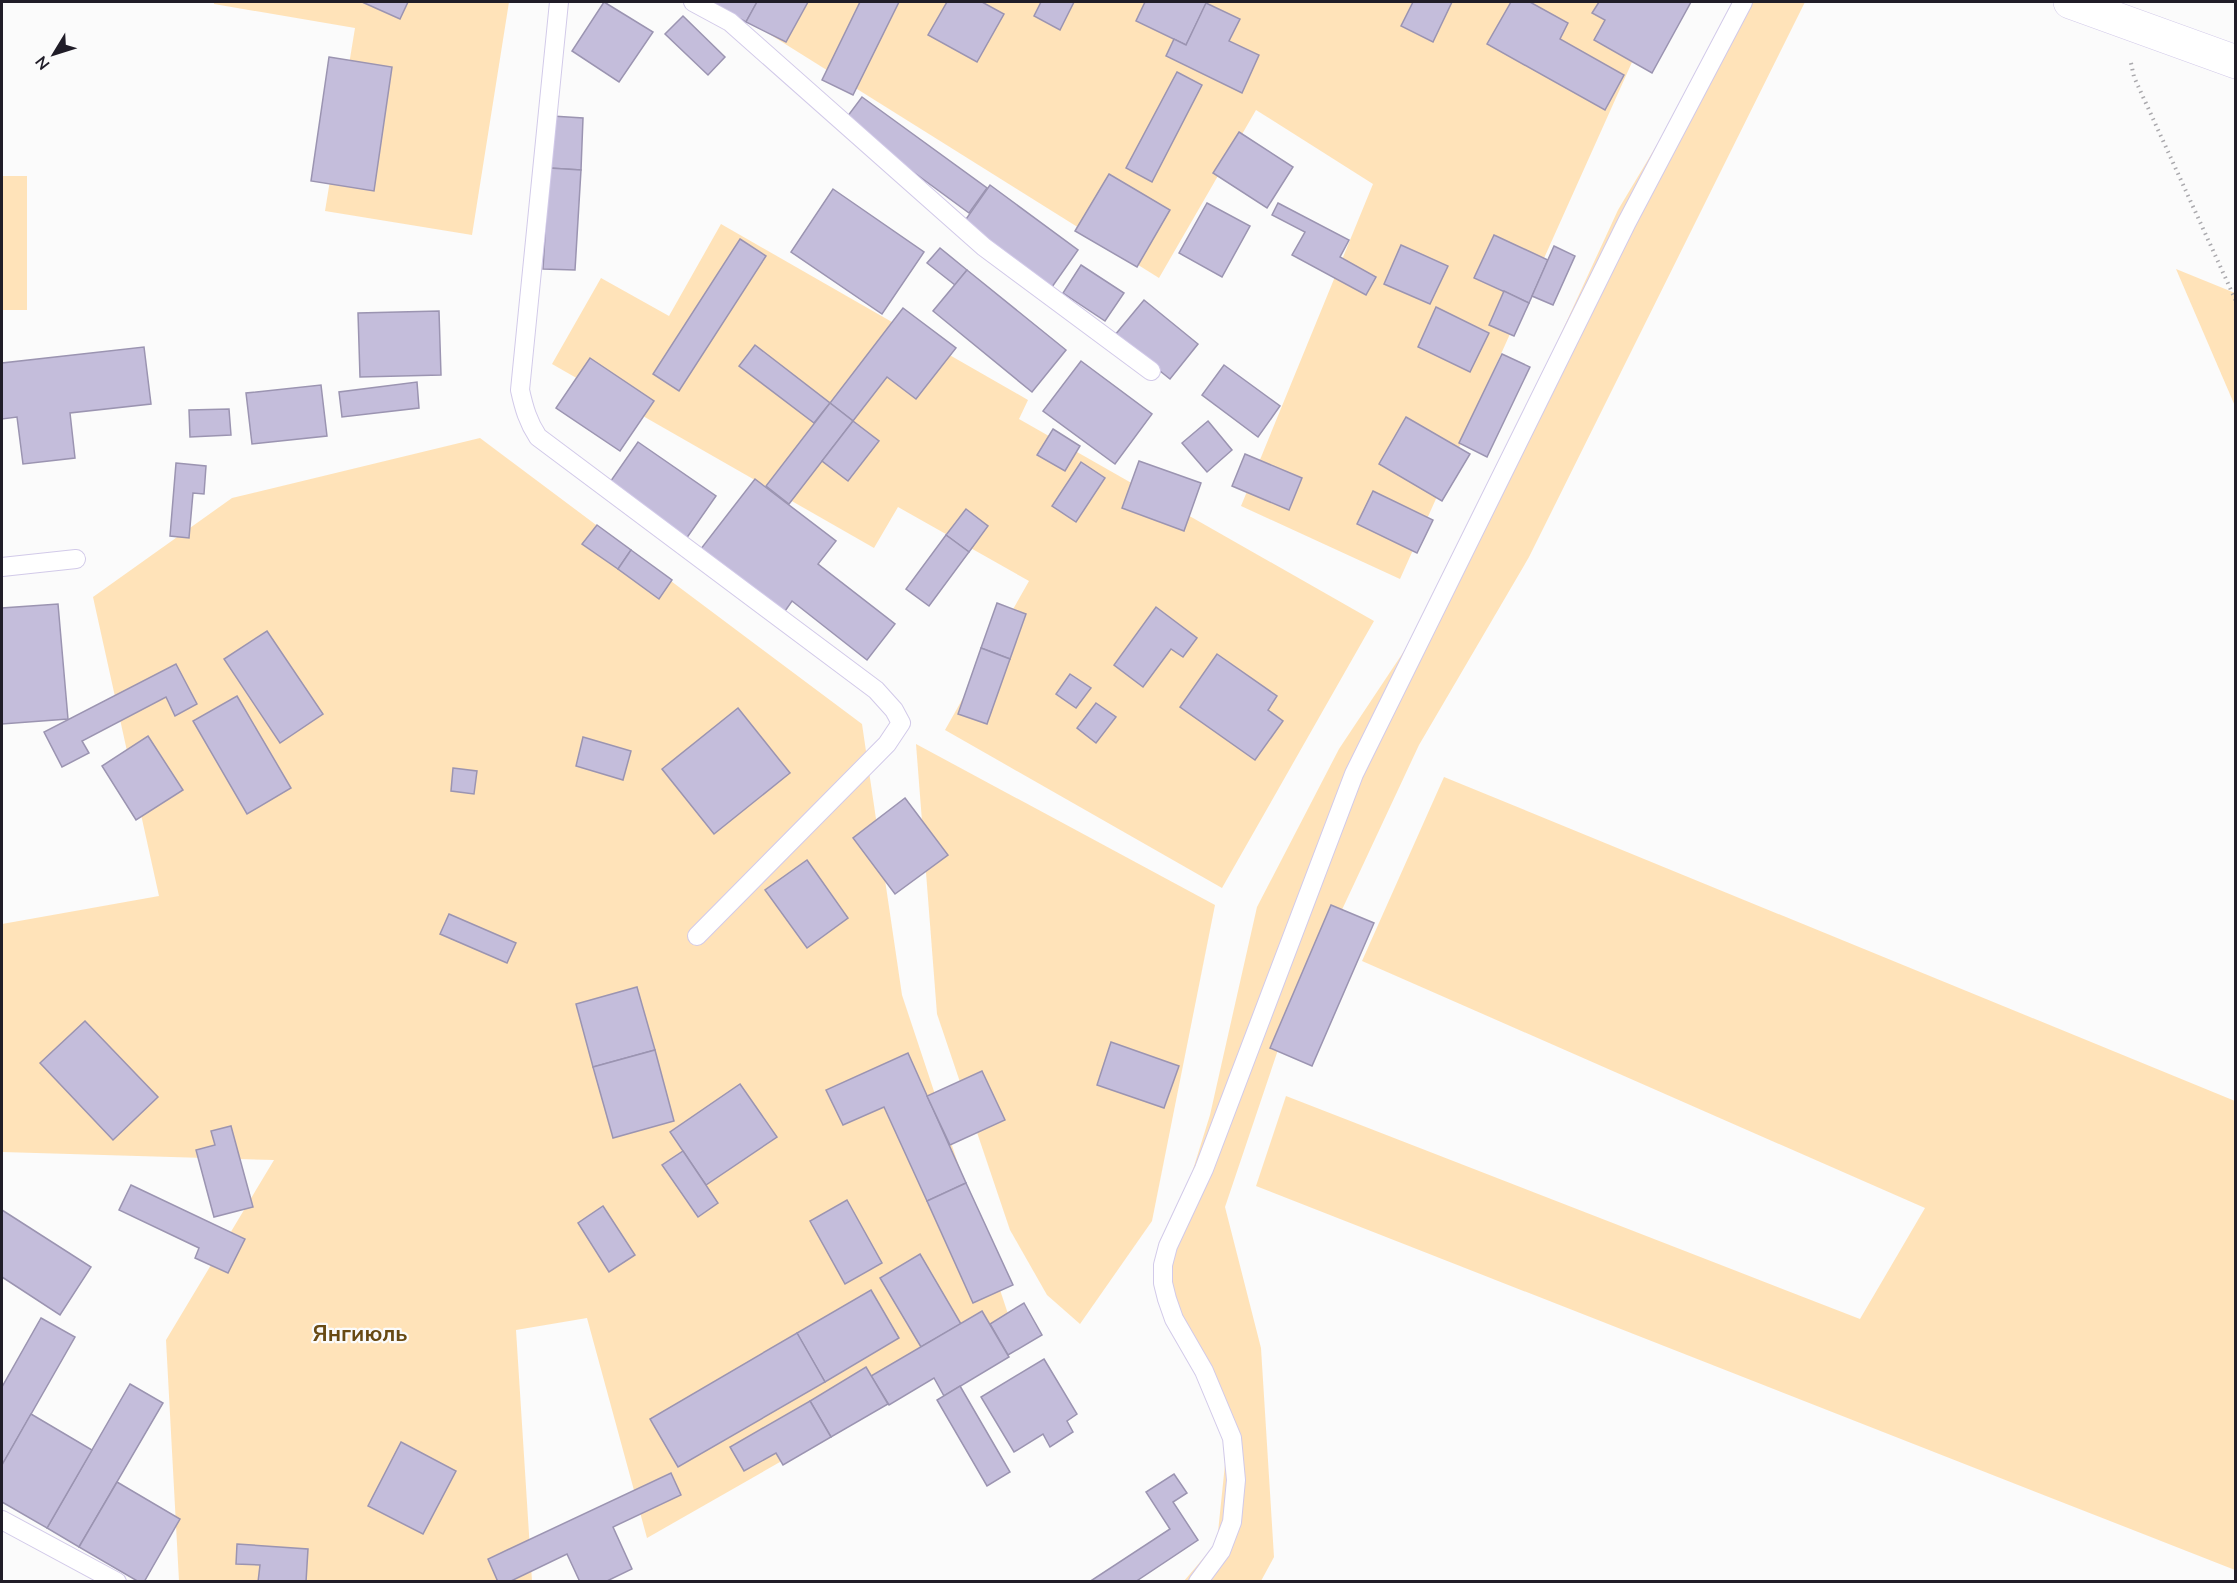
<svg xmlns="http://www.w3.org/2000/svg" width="2237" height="1583" font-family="'Nunito Sans',sans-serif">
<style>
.green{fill:#ffe3b9}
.building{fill:#c4bddb;stroke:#9b94b1;stroke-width:1.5}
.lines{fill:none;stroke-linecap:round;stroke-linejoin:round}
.service-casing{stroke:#d2cae9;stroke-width:20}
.tertiary-casing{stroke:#d2cae9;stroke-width:34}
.path{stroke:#aaa9ad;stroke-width:4;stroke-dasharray:1.5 4.5;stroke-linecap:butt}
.service{stroke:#fff;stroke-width:18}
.tertiary{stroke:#fff;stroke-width:33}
.labels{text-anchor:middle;stroke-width:4.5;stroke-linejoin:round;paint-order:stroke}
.neighbourhood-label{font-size:22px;font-weight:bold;fill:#684a13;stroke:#fbfbfb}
</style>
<rect width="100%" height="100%" fill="#fbfbfb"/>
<!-- green -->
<g class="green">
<polygon points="214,2 509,2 472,235 325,211 355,28 214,4"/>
<polygon points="718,2 1659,2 1400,579 1241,506 1373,184 1256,110 1159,278"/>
<polygon points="1742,2 1805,2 1529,557 1419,745 1282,1038 1225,1207 1261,1348 1274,1557 1261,1581 1184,1581 1217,1542 1228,1435 1162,1269 1210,1115 1257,907 1339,749 1438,600 1618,210"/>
<rect x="2" y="176" width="25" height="134"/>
<polygon points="721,224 1028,400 1019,419 1374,621 1222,888 945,730 1029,581 898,507 874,548 552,364 601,278 669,316"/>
<polygon points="2176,269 2235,293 2235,406"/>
<polygon points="480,438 862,724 902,995 1013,1329 647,1538 587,1318 516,1330 532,1581 179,1581 166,1340 274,1160 2,1152 2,924 159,896 93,597 232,498"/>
<polygon points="916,744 1215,905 1152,1221 1080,1324 1047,1295 1010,1230 937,1014"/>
<polygon points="1444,777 2235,1101 2235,1570 1256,1186 1286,1096 1860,1319 1925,1208 1362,961"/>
</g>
<!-- building -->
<g class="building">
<polygon points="362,2 408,2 400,19"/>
<polygon points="604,2 653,32 619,82 572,51"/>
<polygon points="709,2 757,2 746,22"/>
<polygon points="757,2 808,2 786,42 746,22"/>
<polygon points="860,2 899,2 853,95 822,80"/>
<polygon points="947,2 982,2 1004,14 977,62 928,35"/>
<polygon points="1041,2 1074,2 1060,30 1034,16"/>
<polygon points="1145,2 1207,2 1186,45 1136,21"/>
<polygon points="1413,2 1452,2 1433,42 1401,26"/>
<polygon points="1511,2 1530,2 1568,23 1560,39 1624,75 1605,110 1487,44"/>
<polygon points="1599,2 1691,2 1652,73 1594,40 1605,20 1592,13"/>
<polygon points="1206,3 1240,19 1229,41 1259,55 1242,93 1166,56 1174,39 1186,45"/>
<polygon points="683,16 725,57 708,75 665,34"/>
<polygon points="329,57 392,67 374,191 311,181"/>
<polygon points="1177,72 1202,85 1152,182 1126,168"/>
<polygon points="862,97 987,188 969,213 844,121"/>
<polygon points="552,116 583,118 581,170 549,168"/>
<polygon points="1239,132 1293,167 1267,208 1213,173"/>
<polygon points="549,168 581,170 575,270 543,269"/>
<polygon points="1109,174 1170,210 1137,267 1075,231"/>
<polygon points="990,185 1078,250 1052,287 964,222"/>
<polygon points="833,189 924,252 882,314 791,252"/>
<polygon points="1207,203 1250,226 1222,277 1179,253"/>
<polygon points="1278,203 1349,240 1340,257 1376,277 1366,295 1292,255 1305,232 1272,215"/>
<polygon points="1494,235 1548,260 1529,303 1474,278"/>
<polygon points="740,239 766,256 679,391 653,374"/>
<polygon points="1401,245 1448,266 1430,304 1384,284"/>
<polygon points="1554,246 1575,256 1553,305 1532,296"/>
<polygon points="940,248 967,270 955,285 927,263"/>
<polygon points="1081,265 1124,293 1105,321 1063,293"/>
<polygon points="967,270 1066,350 1032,392 933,311"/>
<polygon points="1504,291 1529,303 1514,336 1489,325"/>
<polygon points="1144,300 1198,344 1170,379 1115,335"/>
<polygon points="1436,307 1489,333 1470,372 1418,347"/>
<polygon points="903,308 956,348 916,399 887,377 853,421 830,403"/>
<polygon points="439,311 441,375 360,377 358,313"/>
<polygon points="755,345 830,403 814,423 739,366"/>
<polygon points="144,347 151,404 70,413 75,458 23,464 17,417 2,419 2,363"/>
<polygon points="1502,354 1530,367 1487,457 1459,443"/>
<polygon points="590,358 654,401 620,451 556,408"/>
<polygon points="1081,361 1152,414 1115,464 1043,411"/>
<polygon points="1224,365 1280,406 1258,437 1202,395"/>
<polygon points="417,382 419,408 342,417 339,392"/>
<polygon points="321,385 327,436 252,444 246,393"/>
<polygon points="830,403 853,421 789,504 766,486"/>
<polygon points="229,409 231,435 190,437 189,410"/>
<polygon points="1406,417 1470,454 1442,501 1379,464"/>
<polygon points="853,421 879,441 848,481 822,461"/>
<polygon points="1208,421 1232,450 1207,472 1182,443"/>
<polygon points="1053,429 1080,446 1065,471 1037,455"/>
<polygon points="638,442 716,496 686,539 608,485"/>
<polygon points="1245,454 1302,478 1289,510 1232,486"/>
<polygon points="1139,461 1201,483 1184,531 1122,508"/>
<polygon points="1081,462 1105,478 1076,522 1052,506"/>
<polygon points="176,463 206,466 204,494 193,493 189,538 170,536"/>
<polygon points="755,479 836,541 818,564 895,624 867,660 792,601 783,614 700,550"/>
<polygon points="1373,491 1433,520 1417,553 1357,524"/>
<polygon points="966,509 988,526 969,552 946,535"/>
<polygon points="597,525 631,550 618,569 582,544"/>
<polygon points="946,535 969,552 929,606 906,589"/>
<polygon points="631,550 672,580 659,599 618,569"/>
<polygon points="997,603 1026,614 1010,659 981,648"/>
<polygon points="58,604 68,719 2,724 2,608"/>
<polygon points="1156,607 1197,638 1183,657 1171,649 1143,687 1114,665"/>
<polygon points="267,631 323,714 280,743 224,659"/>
<polygon points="981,648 1010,659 987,724 958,714"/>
<polygon points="1217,654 1277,696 1268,710 1283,721 1255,760 1180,707"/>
<polygon points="176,664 197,704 175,716 166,697 82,741 89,753 62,767 44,732"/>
<polygon points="1070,674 1091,688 1076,708 1056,694"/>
<polygon points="237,696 291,788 247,814 193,721"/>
<polygon points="1096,703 1116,717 1096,743 1077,728"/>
<polygon points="738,708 790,773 714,834 662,769"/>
<polygon points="148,736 183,790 136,820 102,766"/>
<polygon points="583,737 631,751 623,780 576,766"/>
<polygon points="453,768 477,771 474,794 451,791"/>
<polygon points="905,798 948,855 895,894 853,838"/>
<polygon points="807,860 848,918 807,948 765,890"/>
<polygon points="1331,905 1374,923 1312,1066 1270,1048"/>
<polygon points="449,914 516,943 507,963 440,934"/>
<polygon points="637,987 655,1050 593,1067 576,1004"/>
<polygon points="85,1021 158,1097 113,1140 40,1063"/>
<polygon points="1111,1042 1179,1066 1164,1108 1097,1085"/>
<polygon points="655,1050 674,1121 613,1138 593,1067"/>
<polygon points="908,1053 966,1183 927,1201 884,1107 843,1125 826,1090"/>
<polygon points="982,1071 1005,1120 950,1145 927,1096"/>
<polygon points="740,1084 777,1137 706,1185 670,1132"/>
<polygon points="231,1126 253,1207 214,1217 196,1150 215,1145 211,1131"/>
<polygon points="683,1151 718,1203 698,1217 662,1165"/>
<polygon points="966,1183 1013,1285 973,1303 927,1201"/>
<polygon points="131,1185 245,1239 228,1273 195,1258 199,1248 119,1210"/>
<polygon points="847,1200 882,1263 845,1284 810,1221"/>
<polygon points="603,1206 635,1255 609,1272 578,1223"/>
<polygon points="2,1210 91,1267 60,1315 2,1277"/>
<polygon points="920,1254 961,1324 921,1347 880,1278"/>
<polygon points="871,1290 899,1338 825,1382 797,1333"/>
<polygon points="1024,1303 1042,1335 1008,1355 990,1324"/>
<polygon points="982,1311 1009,1357 944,1396 934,1378 889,1405 871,1376"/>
<polygon points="41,1318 75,1337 2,1465 2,1387"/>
<polygon points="797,1333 825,1382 678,1467 650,1419"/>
<polygon points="1044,1359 1077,1414 1067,1421 1073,1432 1050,1447 1043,1434 1014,1452 981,1397"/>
<polygon points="866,1367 888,1404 831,1437 810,1401"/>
<polygon points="130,1384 163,1403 79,1547 47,1528"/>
<polygon points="960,1386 1010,1472 987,1486 937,1400"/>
<polygon points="810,1401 831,1437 783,1465 776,1453 744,1471 730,1447"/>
<polygon points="31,1414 92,1450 47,1528 2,1502 2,1465"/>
<polygon points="401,1442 456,1471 423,1534 368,1506"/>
<polygon points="671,1473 681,1495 613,1527 632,1569 605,1582 580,1582 567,1554 509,1582 498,1582 488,1559"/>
<polygon points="1174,1474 1187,1493 1173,1502 1198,1540 1135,1582 1089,1582 1170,1529 1146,1492"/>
<polygon points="117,1482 180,1519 144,1582 139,1582 79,1547"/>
<polygon points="237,1544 308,1549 306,1582 258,1582 260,1565 236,1564"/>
</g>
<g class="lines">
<defs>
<g id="service">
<path d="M559,2L520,390C524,408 528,422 538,437L876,690L894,710L901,723L887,744L697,936"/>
<polyline points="693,2 730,22 984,247 1151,371"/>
<polyline points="2,567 76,559"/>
<polyline points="2,1520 117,1582"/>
<polyline points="1198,1582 1221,1551 1232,1522 1236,1480 1232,1438 1204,1371 1174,1319 1167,1299 1163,1283 1163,1265 1168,1246 1204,1169 1354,774 1627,222 1743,2"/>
</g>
<polyline id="tertiary" points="2070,2 2236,62"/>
</defs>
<!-- service casing -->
<use href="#service" class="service-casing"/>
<!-- tertiary casing -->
<use href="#tertiary" class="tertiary-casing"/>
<!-- path -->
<polyline class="path" points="2131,63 2134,77 2236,301"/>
<!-- service -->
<use href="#service" class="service"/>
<!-- tertiary -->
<use href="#tertiary" class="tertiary"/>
</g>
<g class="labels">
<!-- neighbourhood labels -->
<g class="neighbourhood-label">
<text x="360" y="1341">Янгиюль</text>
</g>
</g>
<!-- border -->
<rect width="2237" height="1583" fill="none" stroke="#201d28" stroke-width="6"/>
<!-- north arrow -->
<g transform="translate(54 54) rotate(232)" stroke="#fbfbfb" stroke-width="4.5" paint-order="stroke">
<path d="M0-4.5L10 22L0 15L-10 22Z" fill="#201d28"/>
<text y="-9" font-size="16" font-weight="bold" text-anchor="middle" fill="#201d28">N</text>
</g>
</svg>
